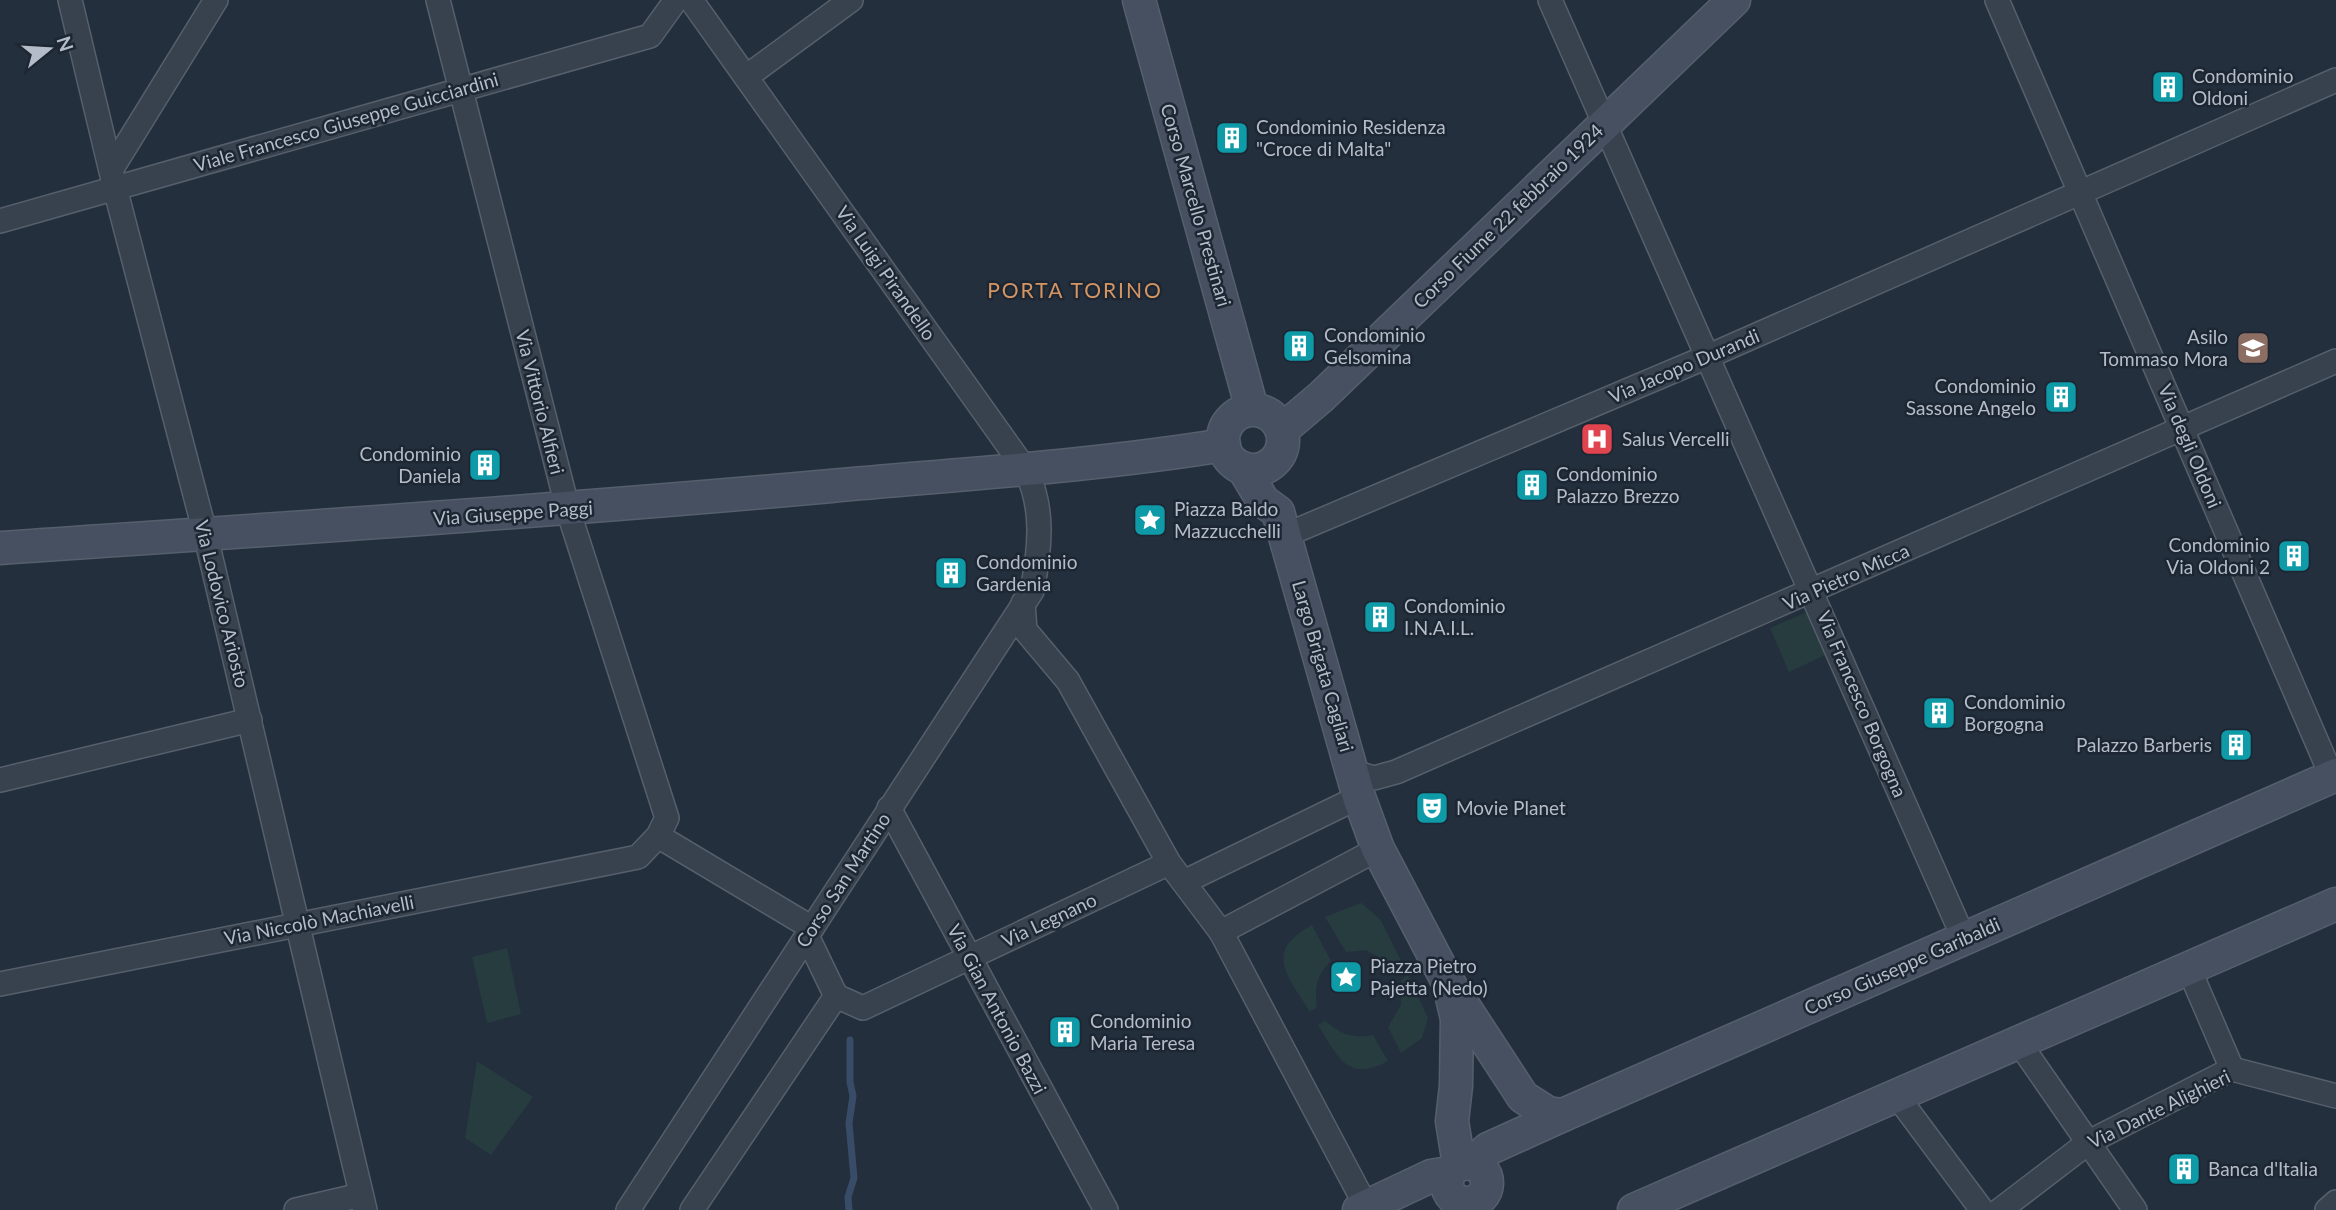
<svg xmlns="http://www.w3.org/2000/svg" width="2336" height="1210" font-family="Lato,sans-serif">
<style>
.green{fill:#263c3f}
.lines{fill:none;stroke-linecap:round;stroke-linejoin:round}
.stream{stroke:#394c67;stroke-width:7}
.minor-casing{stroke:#565f6c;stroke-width:26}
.secondary-casing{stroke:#565f6c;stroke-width:35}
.minor{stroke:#38414e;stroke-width:23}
.secondary{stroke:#465061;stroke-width:32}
.labels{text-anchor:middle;stroke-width:5;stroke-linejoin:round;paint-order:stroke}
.poi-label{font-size:19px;fill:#b4bcc9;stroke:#1d2633;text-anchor:start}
.street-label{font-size:19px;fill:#b4bcc9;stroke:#1d2633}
.neighbourhood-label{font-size:21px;letter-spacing:2px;fill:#d59563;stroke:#1d2633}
</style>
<rect width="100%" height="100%" fill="#242f3e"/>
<!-- green -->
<g class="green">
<polygon points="1807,612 1825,655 1789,672 1770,628"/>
<polygon points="1361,903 1380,919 1401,961 1393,965 1366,950 1346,952 1325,917"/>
<path d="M1312,925L1331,961C1317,974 1314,988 1317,1007L1310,1012C1287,974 1263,952 1312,925Z"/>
<polygon points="507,948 521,1014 487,1023 472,957"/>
<polygon points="1408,975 1428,1018 1422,1038 1401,1053 1388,1027 1401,1005 1401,980"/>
<path d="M1325,1021C1341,1034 1353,1039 1373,1035L1388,1061C1347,1083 1338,1057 1318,1025Z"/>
<polygon points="477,1061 533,1097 491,1155 465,1138"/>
</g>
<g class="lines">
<!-- stream -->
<polyline class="stream" points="849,1210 848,1197 854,1178 849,1123 853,1096 850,1082 850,1040"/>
<defs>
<g id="minor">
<polyline points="70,0 115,188 205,533 365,1210"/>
<polyline points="1550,0 1964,939"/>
<polyline points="1997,0 2332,777"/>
<polyline points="746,77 851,0"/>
<polyline points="111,170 216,0"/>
<polyline points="0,221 650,36 676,0"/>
<polyline points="1286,535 1709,356 2336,80"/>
<polyline points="1023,603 1025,630 1068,681 1169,863 1221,932 1366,1206"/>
<polyline points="1353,772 1374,778 1396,772 2336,361"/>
<polyline points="0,780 250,720"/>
<polyline points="889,808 1106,1210"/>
<polyline points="658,836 812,928"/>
<polyline points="1184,882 1359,797"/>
<polyline points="1221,932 1378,849"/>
<polyline points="807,936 836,996 863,1008 1169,863"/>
<polyline points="2189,969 2232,1069"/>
<polyline points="0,984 638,857 658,836 667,818 568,510 438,0"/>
<polyline points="2020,1044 2135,1210"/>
<polyline points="1897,1096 1982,1210"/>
<polyline points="296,1210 361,1195"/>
<path d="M628,1210L1032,591C1040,550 1045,507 1025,469L691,0"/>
<polyline points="692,1210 836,996"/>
<polyline points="2000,1210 2089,1142 2232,1069 2336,1096"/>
<polyline points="2327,1210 2336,1202"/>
</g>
<g id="secondary">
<polyline points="1139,0 1252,409"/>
<circle cx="1253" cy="440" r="30"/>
<polyline points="1282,430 1321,397 1734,0"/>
<polyline points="1243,468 1263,501 1278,512 1359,797 1378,849 1448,982 1523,1097 1548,1113 1563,1115"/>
<path d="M0,548C277,529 554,511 831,486C962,474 1094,466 1224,445"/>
<polyline points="1451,993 1457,1019 1456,1086 1452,1121 1459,1165"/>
<circle cx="1467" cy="1183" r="20"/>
<polyline points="1471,1164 1488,1149 1563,1115 2336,775"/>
<polyline points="1359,1210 1431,1176 1449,1173"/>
<polyline points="1634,1210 2336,904"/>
</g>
</defs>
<!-- minor casing -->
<use href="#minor" class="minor-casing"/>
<!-- secondary casing -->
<use href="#secondary" class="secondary-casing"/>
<!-- minor -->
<use href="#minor" class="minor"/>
<!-- secondary -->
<use href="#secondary" class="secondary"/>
</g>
<!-- icons -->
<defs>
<symbol id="building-square" viewBox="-11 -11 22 22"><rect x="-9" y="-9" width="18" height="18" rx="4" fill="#0f9aa8" stroke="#1d2633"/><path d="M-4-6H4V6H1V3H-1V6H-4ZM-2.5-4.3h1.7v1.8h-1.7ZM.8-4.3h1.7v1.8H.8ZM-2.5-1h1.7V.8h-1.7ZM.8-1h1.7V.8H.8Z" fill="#fff"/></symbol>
<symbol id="school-square" viewBox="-11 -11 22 22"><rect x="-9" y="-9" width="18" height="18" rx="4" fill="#8d6e63" stroke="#1d2633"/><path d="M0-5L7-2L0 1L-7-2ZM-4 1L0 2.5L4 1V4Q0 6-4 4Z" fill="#fff"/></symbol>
<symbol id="hospital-square" viewBox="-11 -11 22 22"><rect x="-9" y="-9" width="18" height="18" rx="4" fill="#e0444e" stroke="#1d2633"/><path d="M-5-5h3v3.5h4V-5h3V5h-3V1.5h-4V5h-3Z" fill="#fff"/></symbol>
<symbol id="sight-square" viewBox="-11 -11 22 22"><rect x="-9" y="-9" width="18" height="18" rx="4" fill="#0f9aa8" stroke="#1d2633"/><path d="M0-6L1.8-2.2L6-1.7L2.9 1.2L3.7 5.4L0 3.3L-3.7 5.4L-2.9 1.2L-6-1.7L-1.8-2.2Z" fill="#fff"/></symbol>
<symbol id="theatre-square" viewBox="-11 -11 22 22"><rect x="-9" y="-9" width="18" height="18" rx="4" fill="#0f9aa8" stroke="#1d2633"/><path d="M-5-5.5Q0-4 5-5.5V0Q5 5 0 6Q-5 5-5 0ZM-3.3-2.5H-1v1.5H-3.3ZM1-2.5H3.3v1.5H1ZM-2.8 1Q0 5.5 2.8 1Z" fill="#fff"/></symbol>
</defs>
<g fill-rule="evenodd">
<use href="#building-square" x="2149" y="68" width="38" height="38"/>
<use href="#building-square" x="1213" y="119" width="38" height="38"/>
<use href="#building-square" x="1280" y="327" width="38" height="38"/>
<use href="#school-square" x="2234" y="329" width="38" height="38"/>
<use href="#building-square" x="2042" y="378" width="38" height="38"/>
<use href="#hospital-square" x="1578" y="420" width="38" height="38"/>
<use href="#building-square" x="466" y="446" width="38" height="38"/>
<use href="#building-square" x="1513" y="466" width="38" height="38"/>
<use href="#sight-square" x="1131" y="501" width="38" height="38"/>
<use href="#building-square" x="2275" y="537" width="38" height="38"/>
<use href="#building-square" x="932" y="554" width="38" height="38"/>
<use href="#building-square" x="1361" y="598" width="38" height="38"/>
<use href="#building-square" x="1920" y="694" width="38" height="38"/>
<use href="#building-square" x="2217" y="726" width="38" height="38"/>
<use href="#theatre-square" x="1413" y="789" width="38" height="38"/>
<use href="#sight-square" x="1327" y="958" width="38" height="38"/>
<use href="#building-square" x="1046" y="1013" width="38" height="38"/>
<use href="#building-square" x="2165" y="1150" width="38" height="38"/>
</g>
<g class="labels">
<!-- poi labels -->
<g class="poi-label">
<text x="2192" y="83">Condominio<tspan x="2192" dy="22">Oldoni</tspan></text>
<text x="1256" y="134">Condominio Residenza<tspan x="1256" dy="22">"Croce di Malta"</tspan></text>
<text x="1324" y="342">Condominio<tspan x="1324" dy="22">Gelsomina</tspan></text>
<text x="2228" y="344" text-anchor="end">Asilo<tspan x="2228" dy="22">Tommaso Mora</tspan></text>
<text x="2036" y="393" text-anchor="end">Condominio<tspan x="2036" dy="22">Sassone Angelo</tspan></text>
<text x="1622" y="446">Salus Vercelli</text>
<text x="461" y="461" text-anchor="end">Condominio<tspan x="461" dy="22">Daniela</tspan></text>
<text x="1556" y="481">Condominio<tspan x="1556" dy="22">Palazzo Brezzo</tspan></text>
<text x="1174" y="516">Piazza Baldo<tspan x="1174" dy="22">Mazzucchelli</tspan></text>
<text x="2270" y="552" text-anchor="end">Condominio<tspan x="2270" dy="22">Via Oldoni 2</tspan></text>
<text x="976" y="569">Condominio<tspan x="976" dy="22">Gardenia</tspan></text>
<text x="1404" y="613">Condominio<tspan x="1404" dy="22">I.N.A.I.L.</tspan></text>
<text x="1964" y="709">Condominio<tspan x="1964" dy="22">Borgogna</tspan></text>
<text x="2212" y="752" text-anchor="end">Palazzo Barberis</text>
<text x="1456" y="815">Movie Planet</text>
<text x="1370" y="973">Piazza Pietro<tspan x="1370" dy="22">Pajetta (Nedo)</tspan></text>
<text x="1090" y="1028">Condominio<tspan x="1090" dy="22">Maria Teresa</tspan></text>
<text x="2208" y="1176">Banca d'Italia</text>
</g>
<!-- street labels -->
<g class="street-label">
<text transform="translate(346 122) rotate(-16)" y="7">Viale Francesco Giuseppe Guicciardini</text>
<text transform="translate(1196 205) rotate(74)" y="7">Corso Marcello Prestinari</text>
<text transform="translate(1508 216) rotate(-44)" y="7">Corso Fiume 22 febbraio 1924</text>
<text transform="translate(886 273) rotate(55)" y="7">Via Luigi Pirandello</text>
<text transform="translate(1684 366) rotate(-23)" y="7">Via Jacopo Durandi</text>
<text transform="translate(540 402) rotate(76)" y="7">Via Vittorio Alfieri</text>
<text transform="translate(2190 446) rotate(67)" y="7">Via degli Oldoni</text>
<text transform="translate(513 513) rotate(-4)" y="7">Via Giuseppe Paggi</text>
<text transform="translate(1846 577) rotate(-24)" y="7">Via Pietro Micca</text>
<text transform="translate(222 604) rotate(76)" y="7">Via Lodovico Ariosto</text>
<text transform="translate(1323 666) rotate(74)" y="7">Largo Brigata Cagliari</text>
<text transform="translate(1862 704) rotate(67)" y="7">Via Francesco Borgogna</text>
<text transform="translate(843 880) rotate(-57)" y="7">Corso San Martino</text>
<text transform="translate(319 920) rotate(-11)" y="7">Via Niccolò Machiavelli</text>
<text transform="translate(1049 920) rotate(-25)" y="7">Via Legnano</text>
<text transform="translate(1902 966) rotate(-24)" y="7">Corso Giuseppe Garibaldi</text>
<text transform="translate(997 1009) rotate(62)" y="7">Via Gian Antonio Bazzi</text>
<text transform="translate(2159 1109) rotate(-26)" y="7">Via Dante Alighieri</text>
</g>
<!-- neighbourhood labels -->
<g class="neighbourhood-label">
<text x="1075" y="298">PORTA TORINO</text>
</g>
</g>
<!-- north arrow -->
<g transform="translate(49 49) rotate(72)" stroke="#1d2633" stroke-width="5" paint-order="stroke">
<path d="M0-5L12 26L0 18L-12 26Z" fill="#b4bcc9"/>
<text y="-10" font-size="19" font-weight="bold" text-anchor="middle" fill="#b4bcc9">N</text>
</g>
</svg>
